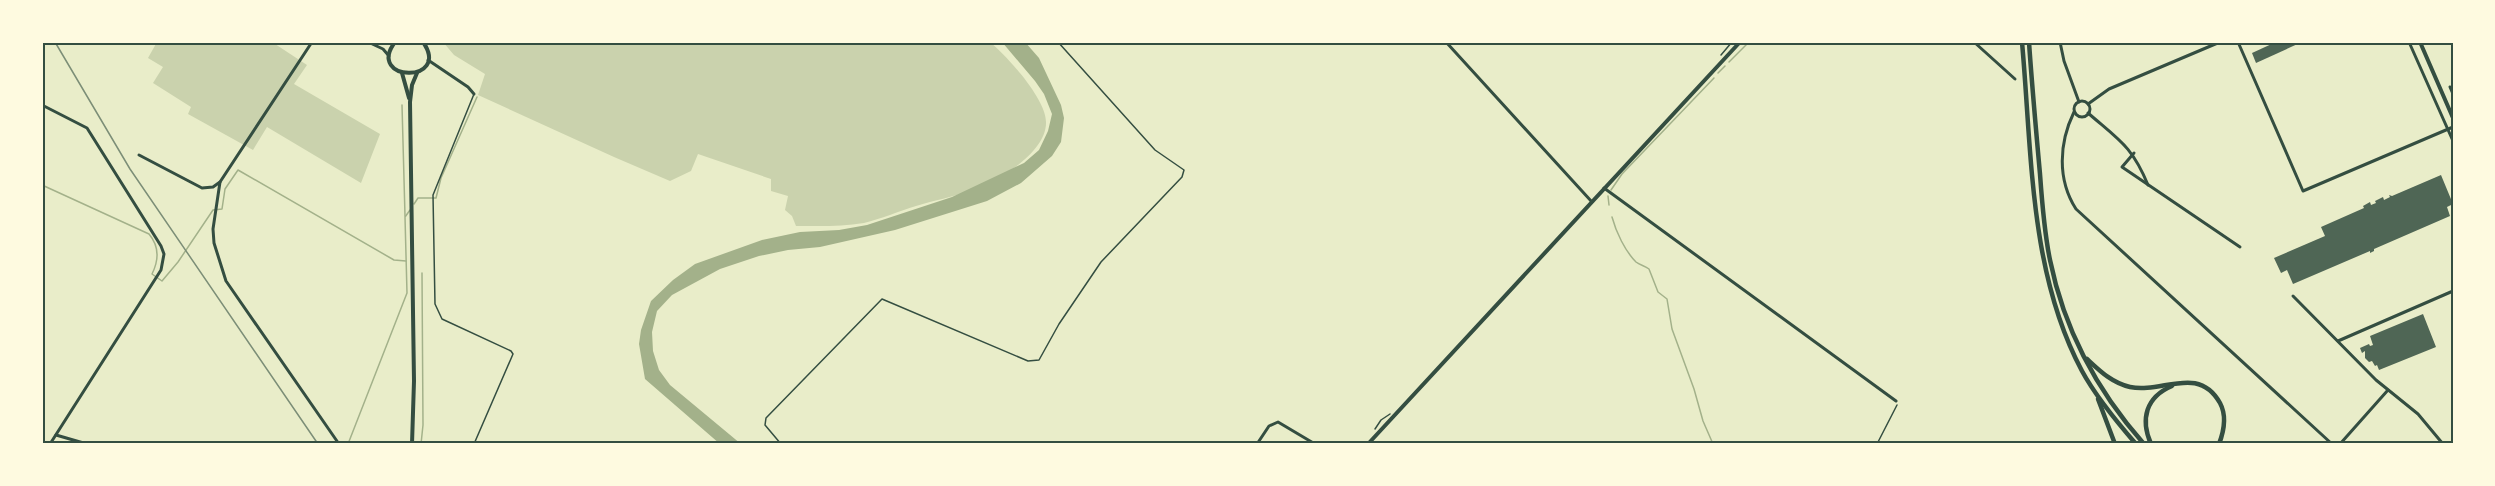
<svg xmlns="http://www.w3.org/2000/svg" width="2495" height="486" font-family="Jost,sans-serif">
<style>
.green{fill:#cad2ad}
.water{fill:#a3b18a}
.lines{fill:none;stroke-linecap:round;stroke-linejoin:round}
.stream{stroke:#a3b18a;stroke-width:1.5}
.building{fill:#4f6655}
.path{stroke:#344e41;stroke-width:1.5}
.service{stroke:#344e41;stroke-width:1.5}
.minor{stroke:#344e41;stroke-width:3}
.tertiary{stroke:#344e41;stroke-width:4}
.secondary{stroke:#344e41;stroke-width:4}
.trunk{stroke:#344e41;stroke-width:4.5}
.rail{stroke:#7c8e77;stroke-width:1.5}
.neatline{fill:none;stroke:#344e41;stroke-width:2}
</style>
<rect width="100%" height="100%" fill="#e9edc9"/>
<!-- green -->
<g class="green">
<polygon points="157,42 272,42 307,65 294,84 380,134 361,183 267,127 253,150 188,114 191,107 153,83 163,67 148,58"/>
<path d="M443,42H990C1007,56 1046,99 1046,122C1047,152 997,182 973,190C954,197 934,200 916,206C899,211 881,219 864,223C841,227 818,226 796,226L792,216L785,210L788,196L771,191V179L698,154L691,171L670,181L614,157L478,95L485,74L454,55Z"/>
</g>
<!-- water -->
<polygon class="water" points="1002,42 1025,42 1039,58 1061,105 1064,118 1061,142 1052,156 1021,183 987,201 895,230 820,247 788,250 759,256 720,269 672,295 657,311 652,332 653,351 659,370 670,385 741,444 720,444 645,379 639,344 641,330 651,301 673,280 695,264 762,240 800,232 839,230 867,225 952,197 1024,163 1039,150 1048,131 1052,114 1044,94 1035,81"/>
<g class="lines">
<!-- stream -->
<g class="stream">
<polyline points="1729,62 1749,42"/>
<polyline points="1718,73 1725,66"/>
<polyline points="402,105 405,216"/>
<path d="M42,185L149,234C160,247 159,260 152,274L162,281L178,262L213,210L222,209L225,189L238,170L394,260L406,261"/>
<polyline points="1611,190 1622,174 1714,78"/>
<polyline points="1608,196 1609,205"/>
<polyline points="414,204 418,198 436,198 441,178 477,97"/>
<path d="M1612,217C1616,232 1625,251 1636,262C1640,265 1645,266 1649,269L1658,292L1667,299L1672,329L1694,389L1703,421L1713,444"/>
<polyline points="348,444 407,293 405,217 410,210"/>
<polyline points="421,444 423,425 422,273"/>
</g>
</g>
<!-- building -->
<g class="building">
<polygon points="2276,42 2302,42 2256,63 2252,53"/>
<polygon points="2441,175 2453,204 2447,207 2450,216 2374,249 2374,251 2370,253 2370,251 2293,284 2287,270 2281,273 2274,258 2325,236 2321,227 2364,208 2363,206 2370,202 2371,205 2376,203 2375,201 2383,197 2384,200 2390,197 2389,195 2392,196"/>
<polygon points="2423,314 2436,347 2379,370 2377,365 2375,366 2372,361 2369,362 2365,358 2365,351 2362,353 2360,348 2369,344 2370,346 2373,345 2370,336"/>
</g>
<g class="lines">
<!-- path -->
<g class="path">
<polyline points="1721,55 1732,42"/>
<polyline points="1375,429 1381,420 1390,414"/>
<polyline points="781,444 765,425 766,418 882,299 1028,361 1039,360 1059,324 1101,262 1182,177 1184,170 1155,150 1058,42"/>
<polyline points="1877,444 1897,405"/>
</g>
<!-- service -->
<polyline class="service" points="474,444 513,354 511,351 442,319 435,304 433,195 474,94"/>
<!-- minor -->
<g class="minor">
<polyline points="312,42 220,182 213,229 214,243 226,281 339,444"/>
<polyline points="368,42 383,49 389,56"/>
<polyline points="1446,42 1592,202"/>
<polyline points="1974,42 2015,79"/>
<polyline points="2060,42 2064,61 2079,102"/>
<polyline points="2238,42 2303,191 2453,127"/>
<polyline points="2409,42 2453,141"/>
<polyline points="428,60 468,87 474,94"/>
<polyline points="2450,87 2453,94"/>
<circle cx="2082" cy="109" r="8"/>
<polyline points="2088,104 2109,89 2220,42"/>
<polyline points="42,105 87,128 161,246 164,254 161,270 50,444"/>
<path d="M2074,112C2059,143 2057,179 2076,209L2332,444"/>
<path d="M2088,113C2119,140 2132,146 2148,185"/>
<polyline points="2134,153 2122,167 2240,247"/>
<polyline points="139,155 202,188 213,187 220,182"/>
<polyline points="1604,188 1896,401"/>
<polyline points="2293,296 2376,380 2418,414 2443,444"/>
<polyline points="2338,341 2453,291"/>
<polyline points="56,435 87,444"/>
<polyline points="1257,444 1269,426 1278,422 1315,444"/>
<polyline points="2340,444 2388,390"/>
</g>
<!-- tertiary -->
<polyline class="tertiary" points="1368,444 1740,42"/>
<!-- secondary -->
<g class="secondary">
<path d="M395,42C365,82 452,84 423,42"/>
<polyline points="2420,42 2453,118"/>
<polyline points="402,73 409,98"/>
<polyline points="412,444 414,381 410,102 412,85 417,73"/>
</g>
<!-- trunk -->
<g class="trunk">
<path d="M2022,42C2032,152 2029,272 2082,371C2096,397 2116,421 2136,444"/>
<path d="M2029,42C2032,86 2036,130 2040,174C2042,202 2044,231 2050,260C2064,329 2098,392 2144,444"/>
<path d="M2087,359C2100,371 2112,383 2130,387C2162,394 2198,364 2220,403C2227,416 2224,431 2219,444"/>
<polyline points="2098,399 2115,444"/>
<path d="M2151,444C2140,419 2146,397 2172,386"/>
</g>
<!-- rail -->
<polyline class="rail" points="55,42 130,169 318,444"/>
</g>
<!-- border -->
<rect width="2495" height="486" fill="none" stroke="#fefae0" stroke-width="87"/>
<rect x="44" y="44" width="2408" height="398" class="neatline"/>
</svg>
